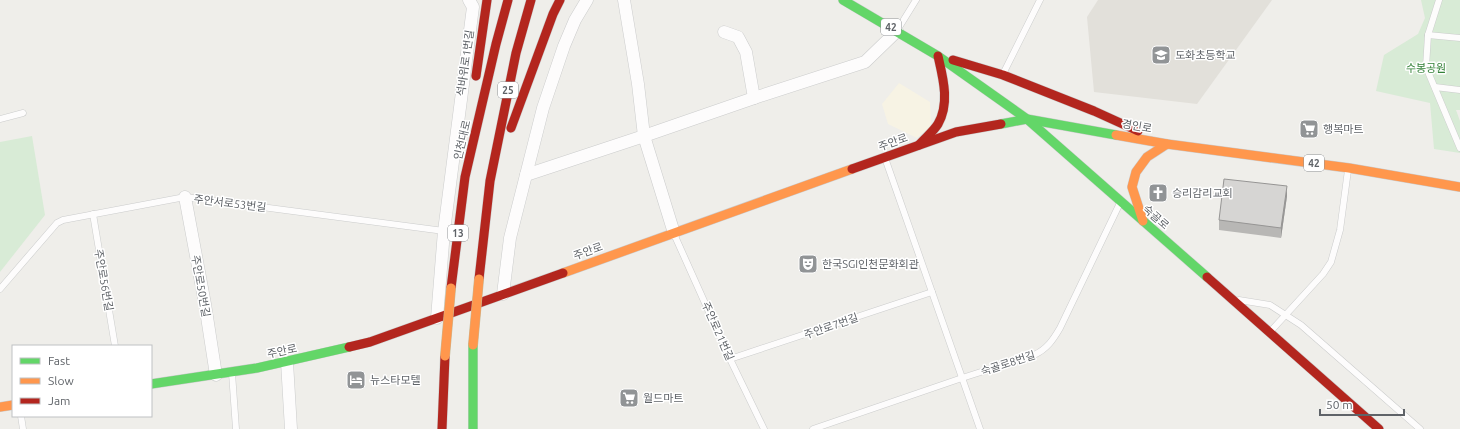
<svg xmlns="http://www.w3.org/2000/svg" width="1460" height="429" font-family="Ubuntu,'Noto Sans KR',sans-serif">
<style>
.commercial{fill:#f7f3e4}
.education{fill:#e2e0da}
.green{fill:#d8ebd6}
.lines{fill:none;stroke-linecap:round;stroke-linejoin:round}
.lane-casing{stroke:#cbcccc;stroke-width:7}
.street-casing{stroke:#cbcccc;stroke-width:13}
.fast-casing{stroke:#cacacb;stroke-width:10}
.slow-casing{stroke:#cacacb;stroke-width:10}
.jam-casing{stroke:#cacacb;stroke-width:10}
.lane{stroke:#fdfcfc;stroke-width:6}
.street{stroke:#fdfcfc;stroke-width:12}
.fast{stroke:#63d668;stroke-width:9}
.slow{stroke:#ff974d;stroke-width:9}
.jam{stroke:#b3261e;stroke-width:9}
.slow-bridge-casing{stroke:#c8b996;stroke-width:10;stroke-linecap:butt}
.slow-bridge{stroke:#ff974d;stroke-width:9}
.wall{fill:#b8b7b5}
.shaded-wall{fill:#969594}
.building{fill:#d6d5d3;stroke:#969594}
.labels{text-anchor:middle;stroke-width:3;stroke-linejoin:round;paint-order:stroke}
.shield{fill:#fff;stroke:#8f9295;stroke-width:1}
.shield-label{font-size:10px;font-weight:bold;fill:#5f6368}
.poi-label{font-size:11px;fill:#5f6368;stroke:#fff;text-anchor:start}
.street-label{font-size:11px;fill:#5f6368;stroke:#fff}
.park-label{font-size:11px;fill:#348238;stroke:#fff}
</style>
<rect width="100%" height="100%" fill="#efeeea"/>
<!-- commercial -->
<polygon class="commercial" points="899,83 930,102 931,126 917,138 888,124 882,104"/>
<!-- education -->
<polygon class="education" points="1098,0 1272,0 1197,104 1094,92 1087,17"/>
<!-- green -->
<g class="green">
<polygon points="1421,0 1460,0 1460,110 1456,110 1460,121 1460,153 1434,149 1430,103 1376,91 1384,55 1418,34 1425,18"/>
<polygon points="32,136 45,215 0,272 0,142"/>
</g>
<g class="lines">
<defs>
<g id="lane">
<polyline points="1439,0 1428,35 1426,67 1460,148"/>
<polyline points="898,29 916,0"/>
<polyline points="1428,35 1460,38"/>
<polyline points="1004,72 1040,0"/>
<polyline points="1435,87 1460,90"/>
<polyline points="0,119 23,113"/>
<polyline points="885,158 980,429"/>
<polyline points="93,214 115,346"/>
<polyline points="674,234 730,359 764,429"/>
<polyline points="0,289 57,223 63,220 185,197 444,231"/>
<polyline points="1239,300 1270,305 1301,325 1420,429"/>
<polyline points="1270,332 1323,274 1331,262 1340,230 1348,170"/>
<polyline points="730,359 932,292"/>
<polyline points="232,373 236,429"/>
<polyline points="21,416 23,429"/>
<path d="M813,429L962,378L1034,355C1047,349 1053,340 1060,328L1120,203"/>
</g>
<g id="street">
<polyline points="624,0 638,84 644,136 674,233"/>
<polyline points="754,98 865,62 897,31"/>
<polyline points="526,175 644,136 754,98 746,52 738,37 724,32"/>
<polyline points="185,197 205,304 216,375"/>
<polyline points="503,294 510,238 543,108 564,46 575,20 587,0"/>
<polyline points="437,318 444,231 473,7 469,0"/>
<polyline points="287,362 291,429"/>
</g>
<g id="fast">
<polyline points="843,0 938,56 1027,119 1116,135"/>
<polyline points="1001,124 1027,119 1207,277"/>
<polyline points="473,345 473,429"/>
<polyline points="151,384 257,368 349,347"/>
</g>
<g id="slow">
<polyline points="1116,135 1167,144 1349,168 1460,187"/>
<polyline points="1143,221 1132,187 1136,172 1147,157 1167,144"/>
<polyline points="563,273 852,169"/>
<polyline points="0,407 13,405"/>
</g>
<g id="jam">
<polyline points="953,60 1003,75 1094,111 1138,131"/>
<polyline points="476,76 487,0"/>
<polyline points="511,128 553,14 560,0"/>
<path d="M919,145C925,138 933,132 938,124C950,103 943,78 938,56"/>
<polyline points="852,169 956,132 1001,124"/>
<polyline points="1207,277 1379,429"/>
<polyline points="479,279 490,181 516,53 531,0"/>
<polyline points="451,288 465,177 496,44 508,0"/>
<polyline points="349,347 370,342 563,273"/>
<polyline points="442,429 445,356"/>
</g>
</defs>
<!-- lane casing -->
<use href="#lane" class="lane-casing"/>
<!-- street casing -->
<use href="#street" class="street-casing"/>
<!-- fast casing -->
<use href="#fast" class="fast-casing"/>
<!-- slow casing -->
<use href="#slow" class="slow-casing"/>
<!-- jam casing -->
<use href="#jam" class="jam-casing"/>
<!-- lane -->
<use href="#lane" class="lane"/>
<!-- street -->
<use href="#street" class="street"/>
<!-- fast -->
<use href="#fast" class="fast"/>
<!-- slow -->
<use href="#slow" class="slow"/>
<!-- jam -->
<use href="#jam" class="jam"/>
<defs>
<g id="slow-bridge">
<polyline points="473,345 479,279"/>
<polyline points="445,356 451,288"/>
</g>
</defs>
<!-- slow-bridge casing -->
<use href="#slow-bridge" class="slow-bridge-casing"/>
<!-- slow-bridge -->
<use href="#slow-bridge" class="slow-bridge"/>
</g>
<!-- wall -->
<polygon class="wall" points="1287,196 1281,238 1219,230 1219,220"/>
<!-- shaded-wall -->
<polygon class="shaded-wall" points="1287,186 1287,196 1281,238 1281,228"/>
<!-- building -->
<polygon class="building" points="1224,179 1287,186 1281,228 1219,220"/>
<!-- icons -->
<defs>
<symbol id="school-square" viewBox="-11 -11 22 22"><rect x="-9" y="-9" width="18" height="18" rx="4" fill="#919496" stroke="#fff"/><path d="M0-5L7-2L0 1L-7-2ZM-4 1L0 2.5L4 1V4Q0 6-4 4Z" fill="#fff"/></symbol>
<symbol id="supermarket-square" viewBox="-11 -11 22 22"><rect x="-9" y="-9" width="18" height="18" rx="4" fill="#919496" stroke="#fff"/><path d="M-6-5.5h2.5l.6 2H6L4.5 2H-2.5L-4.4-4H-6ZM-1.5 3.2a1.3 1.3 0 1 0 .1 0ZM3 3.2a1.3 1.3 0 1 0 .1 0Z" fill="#fff"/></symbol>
<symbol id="church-square" viewBox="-11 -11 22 22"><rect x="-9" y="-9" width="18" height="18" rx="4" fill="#919496" stroke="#fff"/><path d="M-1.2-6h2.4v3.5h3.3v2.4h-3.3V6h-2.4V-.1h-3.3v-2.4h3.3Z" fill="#fff"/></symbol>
<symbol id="theatre-square" viewBox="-11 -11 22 22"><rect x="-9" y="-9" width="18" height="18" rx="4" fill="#919496" stroke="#fff"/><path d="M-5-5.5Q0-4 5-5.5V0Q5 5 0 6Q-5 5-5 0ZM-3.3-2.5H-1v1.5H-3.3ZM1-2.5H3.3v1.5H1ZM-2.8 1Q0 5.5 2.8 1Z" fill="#fff"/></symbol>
<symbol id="hotel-square" viewBox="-11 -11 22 22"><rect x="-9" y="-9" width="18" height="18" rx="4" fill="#919496" stroke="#fff"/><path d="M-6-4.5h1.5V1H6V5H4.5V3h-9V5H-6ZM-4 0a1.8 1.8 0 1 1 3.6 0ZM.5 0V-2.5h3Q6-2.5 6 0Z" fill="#fff"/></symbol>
</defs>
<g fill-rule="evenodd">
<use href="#school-square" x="1150" y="44" width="22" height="22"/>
<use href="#supermarket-square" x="1298" y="118" width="22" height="22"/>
<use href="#church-square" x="1147" y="182" width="22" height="22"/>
<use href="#theatre-square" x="797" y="253" width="22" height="22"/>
<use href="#hotel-square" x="345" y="369" width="22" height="22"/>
<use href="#supermarket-square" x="618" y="387" width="22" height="22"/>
</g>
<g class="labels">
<!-- shield labels -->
<g class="shield">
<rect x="881" y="19" width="20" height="16" rx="3"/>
<rect x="498" y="82" width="20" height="16" rx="3"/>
<rect x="1304" y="155" width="20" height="16" rx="3"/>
<rect x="448" y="225" width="20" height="16" rx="3"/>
</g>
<g class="shield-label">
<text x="891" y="31">42</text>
<text x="508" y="94">25</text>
<text x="1314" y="167">42</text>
<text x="458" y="237">13</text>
</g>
<!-- poi labels -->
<g class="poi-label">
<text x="1175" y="59">도화초등학교</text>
<text x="1323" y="133">행복마트</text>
<text x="1172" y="197">승리감리교회</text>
<text x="822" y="268">한국SGI인천문화회관</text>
<text x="370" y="384">뉴스타모텔</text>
<text x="643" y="402">월드마트</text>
</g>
<!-- street labels -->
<g class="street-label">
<text transform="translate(465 63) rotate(-82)" y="4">석바위로1번길</text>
<text transform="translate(1137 126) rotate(10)" y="4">경인로</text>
<text transform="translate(462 140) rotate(-77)" y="4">인천대로</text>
<text transform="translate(893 142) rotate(-20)" y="4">주안로</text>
<text transform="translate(230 203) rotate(7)" y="4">주안서로53번길</text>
<text transform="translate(1156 217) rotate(41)" y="4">숙골로</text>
<text transform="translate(588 251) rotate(-20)" y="4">주안로</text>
<text transform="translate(104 280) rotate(80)" y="4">주안로56번길</text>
<text transform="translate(201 286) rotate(80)" y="4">주안로50번길</text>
<text transform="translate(831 326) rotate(-19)" y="4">주안로7번길</text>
<text transform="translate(718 331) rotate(66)" y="4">주안로21번길</text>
<text transform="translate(282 351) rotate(-12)" y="4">주안로</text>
<text transform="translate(1008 363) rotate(-18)" y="4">숙골로8번길</text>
</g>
<!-- park labels -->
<g class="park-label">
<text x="1426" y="72">수봉공원</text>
</g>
</g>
<!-- legend -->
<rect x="12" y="345" width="140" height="72" fill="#ffffff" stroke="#bfc1c3"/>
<rect x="20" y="358" width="20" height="6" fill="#63d668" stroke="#bfc1c3"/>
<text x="48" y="365" font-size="12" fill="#5f6368">Fast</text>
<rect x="20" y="378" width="20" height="6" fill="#ff974d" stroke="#bfc1c3"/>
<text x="48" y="385" font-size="12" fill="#5f6368">Slow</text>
<rect x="20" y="398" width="20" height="6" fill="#b3261e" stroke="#bfc1c3"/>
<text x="48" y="405" font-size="12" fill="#5f6368">Jam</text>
<!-- scale -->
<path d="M1320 409v6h84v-6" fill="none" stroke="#5f6368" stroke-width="2"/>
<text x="1326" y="409" font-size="12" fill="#5f6368" stroke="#ffffff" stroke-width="3" paint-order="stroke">50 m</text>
</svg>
